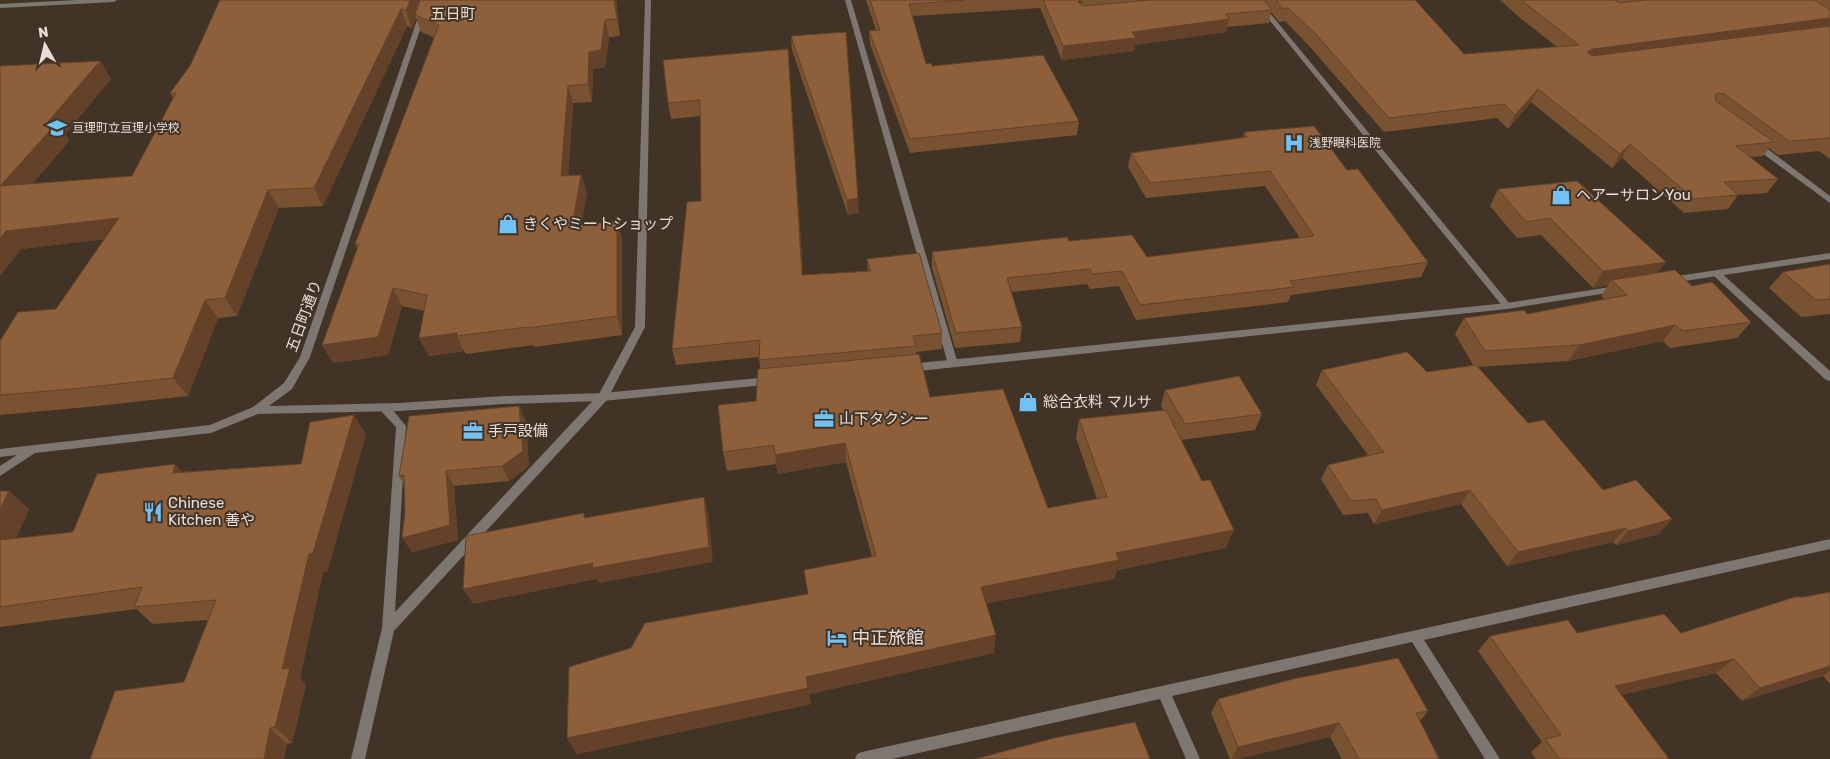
<svg xmlns="http://www.w3.org/2000/svg" width="1830" height="759" font-family="Rubik,'Noto Sans JP',sans-serif">
<style>
.lines{fill:none;stroke-linecap:round;stroke-linejoin:round}
.service{fill:#7e7670;fill-rule:evenodd}
.minor{fill:#7e7670;fill-rule:evenodd}
.tertiary{fill:#7e7670;fill-rule:evenodd}
.wall{fill:#795232}
.shaded-wall{fill:#634229}
.building{fill:#8d5f3a;stroke:#634229}
.labels{text-anchor:middle;stroke-width:4;stroke-linejoin:round;paint-order:stroke}
.far-poi-label{font-size:12px;fill:#e8ded7;stroke:#423327;text-anchor:start}
.far-quarter-label{font-size:15px;fill:#f0dccd;stroke:#423327}
.poi-label{font-size:15px;fill:#e8ded7;stroke:#423327;text-anchor:start}
.street-label{font-size:15px;fill:#e8ded7;stroke:#423327}
.near-poi-label{font-size:18px;fill:#e8ded7;stroke:#423327;text-anchor:start}
</style>
<rect width="100%" height="100%" fill="#423327"/>
<g class="lines">
<!-- service -->
<polygon class="service" points="77,0 117,0 114,2 0,8 0,4"/>
<!-- minor -->
<g class="minor">
<polygon points="645,0 651,0 645,327 607,400 394,631 365,759 351,759 382,628 396,427 380,410 379,407 380,404 388,404 406,426 395,612 599,394 635,327"/>
<polygon points="845,0 851,0 958,364 956,367 950,367 948,364"/>
<polygon points="1253,0 1259,0 1510,304 1512,306 1510,308 1504,308"/>
<polygon points="1754,143 1760,143 1830,196 1830,203 1754,147"/>
<polygon points="1716,270 1719,271 1830,371 1830,381 1826,380 1713,275 1711,273"/>
<polygon points="1830,539 1830,549 1424,640 1500,759 1485,759 1412,642 1172,696 1200,759 1186,759 1160,699 892,759 855,759 857,754 862,752"/>
</g>
<!-- tertiary -->
<g class="tertiary">
<polygon points="424,0 430,0 310,357 292,389 269,406 399,403 504,396 603,393 770,377 775,381 774,384 603,401 504,404 399,411 258,414 211,433 35,453 0,476 0,466 17,455 0,457 0,449 210,425 253,407 284,383 300,357"/>
<polygon points="1830,253 1830,259 1671,283 1666,280 1671,277"/>
<polygon points="1617,286 1622,289 1620,291 1507,309 909,372 904,368 909,364 1507,303"/>
</g>
</g>
<!-- wall -->
<g class="wall">
<polygon points="220,0 616,0 620,36 609,37 605,67 593,69 592,102 573,103 568,176 581,175 587,193 581,225 617,221 622,239 622,335 534,347 534,345 466,354 464,351 429,356 419,338 424,311 402,306 388,355 333,363 322,345 357,248 355,244 435,38 421,32 416,18 412,28 407,26 323,206 279,208 237,316 218,318 188,396 88,407 0,415 0,341 56,309 104,239 21,249 0,276 0,66 100,61 111,79 65,134 69,141 32,184 132,176 173,98 170,93 190,66"/>
<polygon points="866,0 1415,0 1464,54 1557,47 1519,17 1500,0 1830,0 1830,159 1819,151 1778,155 1769,148 1763,156 1750,157 1778,179 1767,193 1738,195 1728,209 1684,213 1622,158 1612,168 1531,102 1508,129 1497,118 1384,132 1310,47 1285,21 1279,22 1271,12 1269,23 1227,27 1226,32 1135,45 1134,51 1062,60 1040,8 912,16 926,64 1079,121 1077,135 910,153 870,44 869,31 876,30"/>
<polygon points="791,36 859,213 848,215 792,50"/>
<polygon points="788,49 803,275 868,271 867,259 942,333 942,349 916,352 916,354 930,397 1048,508 1097,499 1076,438 1079,419 1164,411 1161,406 1165,390 1262,414 1255,430 1181,440 1226,548 1117,570 1114,579 986,603 994,653 809,694 811,704 577,754 567,738 808,594 872,557 846,462 778,474 776,464 727,471 723,452 756,401 760,368 759,357 676,365 672,349 701,201 701,116 671,119 668,103"/>
<polygon points="1244,132 1347,170 1428,262 1421,277 1291,295 1288,302 1136,320 1119,286 1090,289 1087,284 1011,292 1022,327 1020,342 955,348 932,268 932,252 1069,241 1147,257 1300,238 1265,186 1146,198 1128,167 1131,153 1243,138"/>
<polygon points="1498,189 1658,273 1692,286 1751,322 1737,338 1670,348 1663,341 1568,361 1478,367 1528,423 1603,490 1659,534 1616,545 1613,542 1507,566 1461,504 1374,524 1368,513 1343,515 1321,479 1328,465 1368,455 1316,385 1322,370 1427,372 1473,365 1455,334 1464,318 1527,314 1604,299 1601,296 1608,285 1593,288 1541,235 1517,238 1490,206"/>
<polygon points="1830,264 1830,314 1801,317 1769,288 1783,272"/>
<polygon points="526,421 529,466 509,481 454,486 458,540 412,552 404,485 399,476"/>
<polygon points="366,434 327,572 323,572 300,678 306,685 292,743 287,744 284,759 90,759 184,682 208,620 153,624 136,609 0,627 0,491 9,491 29,509 16,538 73,532 182,472 301,464"/>
<polygon points="1830,592 1830,684 1823,676 1742,701 1716,673 1621,695 1669,759 1536,759 1531,752 1542,742 1478,651 1490,636 1577,633 1681,633 1804,597"/>
<polygon points="1218,699 1428,711 1420,721 1439,759 1342,759 1330,737 1237,759 1230,759 1211,713"/>
</g>
<!-- shaded-wall -->
<g class="shaded-wall">
<polygon points="410,0 423,0 415,15 416,18 412,28 406,11"/>
<polygon points="614,0 616,0 620,36 617,19"/>
<polygon points="1080,0 1082,0 1081,11 1078,2"/>
<polygon points="401,9 407,26 323,206 314,188"/>
<polygon points="1830,18 1830,30 1586,62 1587,52 1593,49"/>
<polygon points="1229,19 1226,32 1135,45 1134,51 1062,60 1063,46 1132,32"/>
<polygon points="605,20 609,37 605,67 593,69 592,102 588,84 589,52"/>
<polygon points="788,49 789,64 804,291 802,275"/>
<polygon points="100,61 111,79 65,134 69,141 14,204 0,187 0,186 46,124"/>
<polygon points="568,86 573,103 567,194 561,176"/>
<polygon points="1538,89 1531,102 1508,129 1515,115"/>
<polygon points="1630,144 1622,158 1612,168 1620,154"/>
<polygon points="581,175 587,193 578,244 572,226"/>
<polygon points="268,190 279,208 237,316 225,298"/>
<polygon points="858,198 859,213 848,215 847,200"/>
<polygon points="119,218 132,236 21,249 0,276 0,239 6,231"/>
<polygon points="617,221 622,239 622,335 617,316"/>
<polygon points="1666,262 1654,278 1612,280 1608,285 1593,288 1603,271"/>
<polygon points="393,288 402,306 388,355 333,363 322,345"/>
<polygon points="205,300 218,318 188,396 173,378"/>
<polygon points="1675,325 1663,341 1568,361 1579,345"/>
<polygon points="457,333 457,336 464,351 429,356 419,338"/>
<polygon points="519,406 526,421 529,466 509,481 502,466"/>
<polygon points="354,415 366,434 327,572 323,572 300,678 306,685 292,743 275,727 282,669 309,554"/>
<polygon points="845,443 846,462 778,474 775,455"/>
<polygon points="175,464 192,483 173,473"/>
<polygon points="446,471 454,486 458,540 412,552 402,538"/>
<polygon points="1470,490 1461,504 1374,524 1382,510"/>
<polygon points="9,491 29,509 6,560 0,555 0,510"/>
<polygon points="704,497 708,513 713,562 599,583 597,579 473,604 463,589"/>
<polygon points="1672,519 1659,534 1616,545 1628,531"/>
<polygon points="1626,528 1613,542 1507,566 1518,552"/>
<polygon points="1234,530 1226,548 1117,570 1114,579 979,605 981,587 1116,553"/>
<polygon points="996,635 994,653 809,694 806,677"/>
<polygon points="1734,659 1716,673 1600,700 1615,686"/>
<polygon points="1830,666 1830,671 1823,676 1742,701 1760,688"/>
<polygon points="808,688 811,704 577,754 567,738"/>
<polygon points="1339,723 1330,737 1237,759 1231,759 1238,747"/>
<polygon points="270,728 287,744 284,759 264,759"/>
</g>
<!-- building -->
<g class="building">
<polygon points="220,0 410,0 406,11 401,9 314,188 268,190 225,298 205,300 173,378 72,389 0,395 0,341 18,312 56,309 119,218 6,231 0,239 0,186 132,176 176,93 170,93 190,66"/>
<polygon points="420,0 614,0 617,19 605,20 601,50 589,52 588,84 568,86 561,176 581,175 572,226 617,221 617,316 527,328 527,327 457,336 457,333 419,338 427,295 393,288 378,337 322,345 359,244 355,244 439,25 415,15"/>
<polygon points="870,0 965,0 909,4 926,64 931,63 932,66 1043,55 1079,121 910,139 869,31 880,30"/>
<polygon points="1043,0 1080,0 1078,2 1083,6 1150,0 1264,0 1272,10 1226,14 1229,19 1132,32 1136,38 1063,46"/>
<polygon points="1276,0 1415,0 1464,54 1579,45 1521,0 1615,0 1619,3 1645,0 1814,0 1830,10 1830,18 1593,49 1587,52 1592,56 1830,26 1830,138 1789,141 1724,94 1717,93 1715,95 1716,101 1774,142 1736,146 1778,179 1724,182 1738,195 1694,199 1630,144 1620,154 1538,89 1515,115 1504,104 1389,118 1315,33 1288,8 1283,9"/>
<polygon points="846,32 858,198 847,200 791,36"/>
<polygon points="788,49 802,275 871,271 867,259 919,253 942,333 913,336 916,346 759,360 760,340 672,349 687,202 701,201 700,100 668,103 663,60"/>
<polygon points="100,61 46,124 57,123 0,186 0,66"/>
<polygon points="1314,126 1347,170 1358,169 1428,262 1290,281 1294,287 1140,305 1122,271 1092,274 1090,269 1007,278 1022,327 956,333 932,252 1067,237 1069,241 1132,235 1147,257 1314,236 1270,171 1150,183 1131,153 1247,137 1244,132"/>
<polygon points="1577,181 1666,262 1603,271 1550,218 1526,222 1498,189"/>
<polygon points="1830,264 1830,299 1816,300 1783,272"/>
<polygon points="1675,270 1692,286 1712,282 1751,322 1683,331 1675,325 1579,345 1485,351 1464,318 1524,310 1527,314 1627,295 1612,280"/>
<polygon points="1407,352 1427,372 1476,365 1528,423 1544,420 1603,490 1636,480 1672,519 1628,531 1626,528 1518,552 1470,490 1382,510 1376,499 1351,501 1328,465 1384,452 1322,370"/>
<polygon points="919,354 930,397 1003,389 1048,508 1107,497 1079,419 1166,410 1202,481 1210,480 1234,530 1116,553 1119,560 981,587 996,635 806,677 808,688 567,738 569,667 631,648 645,623 808,594 804,570 876,556 845,443 775,455 774,445 723,452 718,405 756,401 758,369"/>
<polygon points="1239,376 1262,414 1185,424 1165,390"/>
<polygon points="519,406 523,451 502,466 446,471 450,525 402,538 405,512 404,475 399,476 409,416"/>
<polygon points="354,415 313,553 309,554 282,669 290,668 275,727 270,728 264,759 90,759 115,691 184,682 216,600 134,607 142,587 0,607 0,540 73,532 97,474 175,464 173,473 301,464 310,422"/>
<polygon points="0,491 9,491 0,510"/>
<polygon points="704,497 709,547 592,568 593,563 463,589 466,536 584,513 584,518"/>
<polygon points="1830,592 1830,666 1760,688 1734,659 1615,686 1669,759 1560,759 1545,739 1561,735 1490,636 1568,620 1577,633 1664,614 1681,633 1795,597 1804,597"/>
<polygon points="1398,658 1428,711 1416,713 1439,759 1359,759 1339,723 1238,747 1218,699 1293,679"/>
<polygon points="1135,722 1150,759 975,759 1054,738"/>
</g>
<!-- icons -->
<defs>
<symbol id="school-bare" viewBox="-9 -9 18 18"><path d="M0-5L7-2L0 1L-7-2ZM-4 1L0 2.5L4 1V4Q0 6-4 4Z" fill="#72c1f5" stroke="#423327" stroke-width="2.5" paint-order="stroke"/></symbol>
<symbol id="hospital-bare" viewBox="-9 -9 18 18"><path d="M-5-5h3v3.5h4V-5h3V5h-3V1.5h-4V5h-3Z" fill="#72c1f5" stroke="#423327" stroke-width="2.5" paint-order="stroke"/></symbol>
<symbol id="shop-bare" viewBox="-9 -9 18 18"><path d="M-5-2.5h2.3a2.7 3.5 0 0 1 5.4 0H5L5.5 6h-11ZM-1.5-2.5h3a1.5 2.3 0 0 0-3 0Z" fill="#72c1f5" stroke="#423327" stroke-width="2.5" paint-order="stroke"/></symbol>
<symbol id="office-bare" viewBox="-9 -9 18 18"><path d="M-6-3h4V-5.5h4V-3h4V5H-6ZM-1-4.5V-3h2v-1.5ZM-6 0V1H6V0Z" fill="#72c1f5" stroke="#423327" stroke-width="2.5" paint-order="stroke"/></symbol>
<symbol id="restaurant-bare" viewBox="-9 -9 18 18"><path d="M-5-6h1v4h1v-4h1v4h1v-4h1v5L-1.5 .5V6h-2V.5L-5-1ZM5-6V6H3V1.5H1.5Q1.5-4 5-6Z" fill="#72c1f5" stroke="#423327" stroke-width="2.5" paint-order="stroke"/></symbol>
<symbol id="hotel-bare" viewBox="-9 -9 18 18"><path d="M-6-4.5h1.5V1H6V5H4.5V3h-9V5H-6ZM-4 0a1.8 1.8 0 1 1 3.6 0ZM.5 0V-2.5h3Q6-2.5 6 0Z" fill="#72c1f5" stroke="#423327" stroke-width="2.5" paint-order="stroke"/></symbol>
</defs>
<g fill-rule="evenodd">
<use href="#school-bare" x="43" y="114" width="28" height="28"/>
<use href="#hospital-bare" x="1280" y="129" width="28" height="28"/>
<use href="#shop-bare" x="1547" y="181" width="28" height="28"/>
<use href="#shop-bare" x="494" y="210" width="28" height="28"/>
<use href="#shop-bare" x="1014" y="388" width="28" height="28"/>
<use href="#office-bare" x="810" y="405" width="28" height="28"/>
<use href="#office-bare" x="459" y="417" width="28" height="28"/>
<use href="#restaurant-bare" x="139" y="498" width="28" height="28"/>
<use href="#hotel-bare" x="823" y="624" width="28" height="28"/>
</g>
<g class="labels">
<!-- far-poi labels -->
<g class="far-poi-label">
<text x="72" y="132">亘理町立亘理小学校</text>
<text x="1309" y="147">浅野眼科医院</text>
</g>
<!-- far-quarter labels -->
<g class="far-quarter-label">
<text x="453" y="19">五日町</text>
</g>
<!-- poi labels -->
<g class="poi-label">
<text x="1576" y="200">ヘアーサロンYou</text>
<text x="523" y="229">きくやミートショップ</text>
<text x="1043" y="407">総合衣料 マルサ</text>
<text x="839" y="424">山下タクシー</text>
<text x="488" y="436">手戸設備</text>
<text x="168" y="508">Chinese<tspan x="168" dy="17">Kitchen 善や</tspan></text>
</g>
<!-- street labels -->
<g class="street-label">
<text transform="translate(304 316) rotate(-70)" y="5">五日町通り</text>
</g>
<!-- near-poi labels -->
<g class="near-poi-label">
<text x="852" y="644">中正旅館</text>
</g>
</g>
<!-- north arrow -->
<g transform="translate(45 45) rotate(352)" stroke="#423327" stroke-width="4" paint-order="stroke">
<path d="M0-4L9 19L0 12L-9 19Z" fill="#e8ded7"/>
<text y="-8" font-size="14" font-weight="bold" text-anchor="middle" fill="#e8ded7">N</text>
</g>
</svg>
